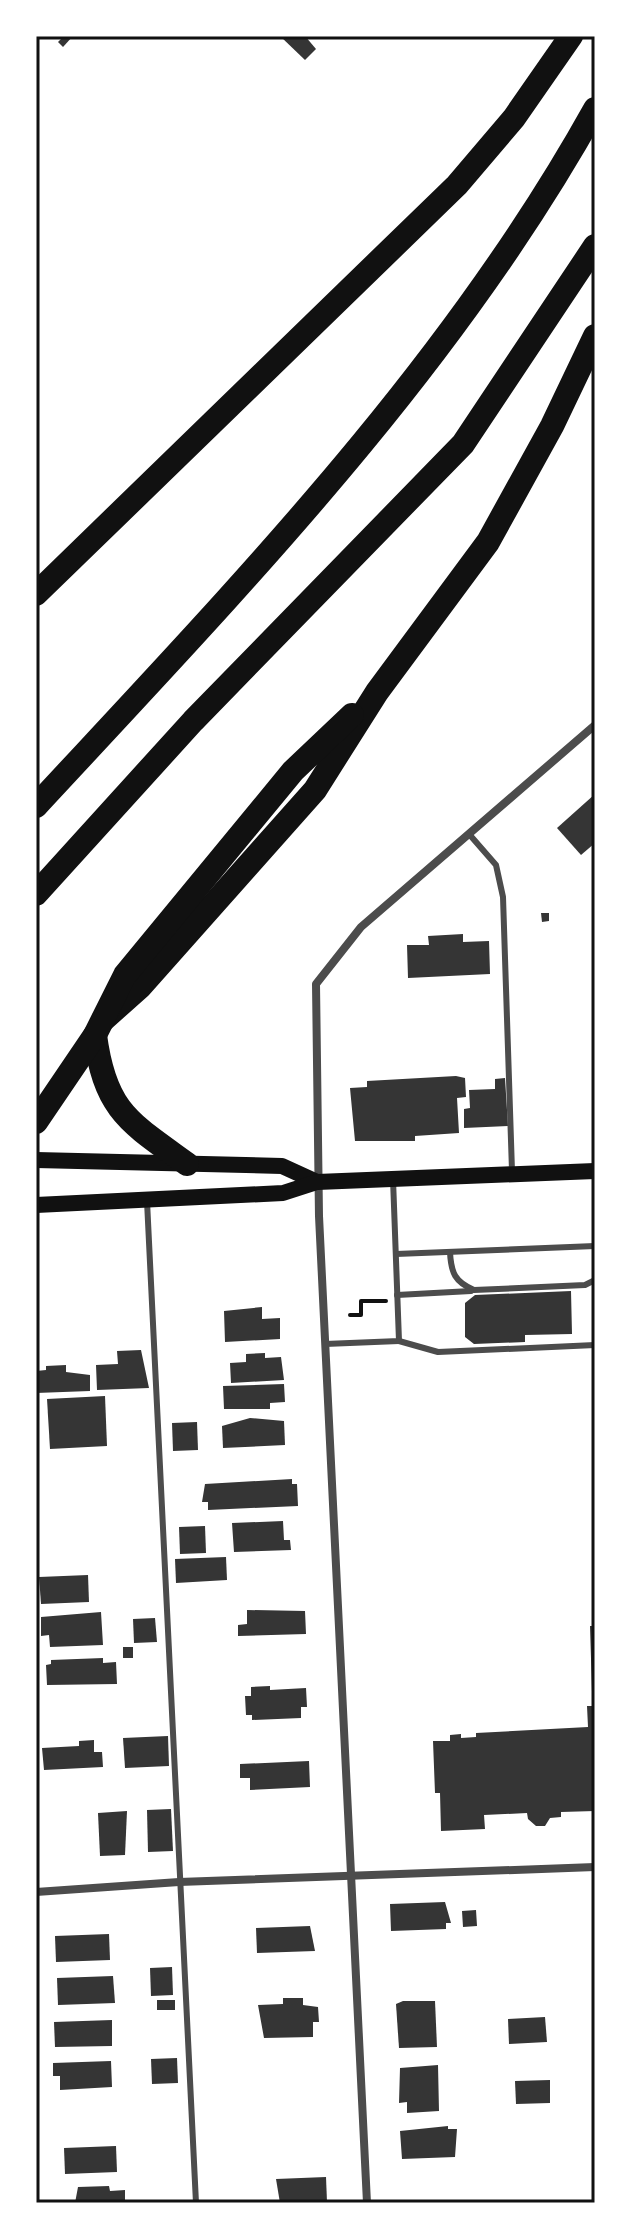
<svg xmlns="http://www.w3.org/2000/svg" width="631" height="2239" font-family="'PT Sans',sans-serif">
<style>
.building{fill:#353535}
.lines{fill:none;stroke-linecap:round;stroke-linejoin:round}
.path{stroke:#111;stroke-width:4}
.service{stroke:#4c4c4c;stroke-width:6}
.minor{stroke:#4c4c4c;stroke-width:8}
.secondary{stroke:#111;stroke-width:16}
.motorway{stroke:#111;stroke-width:24}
.neatline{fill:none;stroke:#111;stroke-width:3}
</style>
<rect width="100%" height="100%" fill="#fff"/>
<!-- building -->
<g class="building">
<polygon points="64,36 73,36 63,47 58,42"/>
<polygon points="280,36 305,36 316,49 305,60"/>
<polygon points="595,794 595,843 581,855 557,828"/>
<polygon points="541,913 549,913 549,921 542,922"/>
<polygon points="463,934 463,942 489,941 490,974 408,978 407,945 429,945 428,936"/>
<polygon points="456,1076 465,1078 466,1097 457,1098 459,1133 415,1136 415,1141 355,1141 350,1088 367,1087 367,1081"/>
<polygon points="505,1078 508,1126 464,1128 464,1109 470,1108 469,1090 495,1089 495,1079"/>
<polygon points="571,1291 572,1334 525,1335 525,1342 474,1344 465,1337 465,1303 475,1295"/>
<polygon points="262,1307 262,1319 280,1318 280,1339 225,1342 224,1311"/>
<polygon points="141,1350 149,1388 97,1390 96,1365 118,1364 117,1351"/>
<polygon points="265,1353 265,1358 281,1357 284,1380 231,1383 230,1363 246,1362 246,1354"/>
<polygon points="66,1365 66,1372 90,1375 90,1391 36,1393 36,1371 46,1370 46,1366"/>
<polygon points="284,1384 285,1402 270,1403 270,1409 224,1409 223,1386"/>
<polygon points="105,1396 107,1446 50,1449 47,1399"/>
<polygon points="250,1418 284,1421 285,1445 223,1448 222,1426"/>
<polygon points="197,1422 198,1450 173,1451 172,1423"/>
<polygon points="292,1479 292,1484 297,1484 298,1506 208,1510 208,1502 202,1502 205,1484"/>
<polygon points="283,1521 284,1540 290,1540 291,1550 234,1552 232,1523"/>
<polygon points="205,1526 206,1553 180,1554 179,1527"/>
<polygon points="226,1557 227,1580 176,1583 175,1559"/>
<polygon points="88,1575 89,1602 41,1604 39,1577"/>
<polygon points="247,1610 305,1611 306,1634 238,1636 238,1625 247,1624"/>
<polygon points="101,1612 103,1645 50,1647 49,1635 41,1636 41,1617"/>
<polygon points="155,1618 157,1642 134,1643 133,1619"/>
<polygon points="590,1626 595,1626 595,1692 592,1692"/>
<rect x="123" y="1647" width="10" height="11"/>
<polygon points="103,1658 103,1663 116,1662 117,1684 47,1685 46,1665 51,1664 51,1660"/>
<polygon points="270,1686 270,1690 306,1688 307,1707 301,1707 301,1718 252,1720 252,1715 246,1715 245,1696 251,1696 251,1687"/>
<polygon points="587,1706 595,1706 595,1811 561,1812 561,1817 550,1818 545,1826 536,1826 528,1819 527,1813 484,1815 485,1829 441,1831 440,1793 435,1793 433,1741 450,1741 450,1735 461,1734 461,1738 476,1737 476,1733 588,1727"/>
<polygon points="168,1736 169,1766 125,1768 123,1738"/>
<polygon points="94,1740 94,1752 102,1752 103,1767 44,1770 42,1748 79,1746 79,1741"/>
<polygon points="309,1761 310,1787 250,1790 250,1778 240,1778 240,1764"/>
<polygon points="171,1809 173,1851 148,1852 147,1810"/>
<polygon points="127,1811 125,1855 100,1856 98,1813"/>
<polygon points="445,1902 451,1923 446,1923 446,1929 391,1931 390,1904"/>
<polygon points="476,1910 477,1926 463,1927 462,1911"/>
<polygon points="310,1926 315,1951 257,1953 256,1928"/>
<polygon points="109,1934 110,1960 56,1962 55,1936"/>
<polygon points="172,1967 173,1995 151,1996 150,1968"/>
<polygon points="113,1976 115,2003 58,2005 57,1978"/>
<polygon points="283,1998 303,1998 303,2005 318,2007 319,2022 313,2022 313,2037 264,2038 258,2005 283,2004"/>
<rect x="157" y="2000" width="18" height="10"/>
<polygon points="403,2001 435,2001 437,2047 399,2048 396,2004"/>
<polygon points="545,2017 547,2042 509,2044 508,2019"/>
<polygon points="112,2020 112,2046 55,2047 54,2022"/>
<polygon points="177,2058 178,2083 152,2084 151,2059"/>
<polygon points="111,2061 112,2087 60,2090 60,2076 53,2076 53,2063"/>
<polygon points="438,2065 439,2111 407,2113 407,2102 399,2103 400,2068"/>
<polygon points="550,2080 550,2103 516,2104 515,2081"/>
<polygon points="448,2126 448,2129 457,2129 455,2157 402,2159 400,2131"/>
<polygon points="116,2146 117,2172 65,2174 64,2148"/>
<polygon points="326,2177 327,2202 280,2203 276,2179"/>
<polygon points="109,2186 110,2191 125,2190 125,2203 75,2203 78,2187"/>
</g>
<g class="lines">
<!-- path -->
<polyline class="path" points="350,1315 361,1315 361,1301 386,1301"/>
<!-- service -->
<g class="service">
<polyline points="469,834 496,865 503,897 512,1171"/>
<polyline points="147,1201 196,2203"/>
<path d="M450,1252C451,1273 455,1282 474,1290L585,1285L595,1280"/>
<polyline points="396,1254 595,1246"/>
<polyline points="397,1295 471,1291"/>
<polyline points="399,1341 438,1352 595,1345"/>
<polyline points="325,1344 399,1341 393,1179"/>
</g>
<!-- minor -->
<g class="minor">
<polyline points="36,1892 179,1882 595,1867"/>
<polyline points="367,2203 319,1216 316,984 361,927 595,725"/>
</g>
<!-- secondary -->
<g class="secondary">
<polyline points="36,1160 282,1166 317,1182"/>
<polyline points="36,1205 283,1193 317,1182 595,1171"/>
</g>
<!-- motorway -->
<g class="motorway">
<polyline points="36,594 457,185 514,118 571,36"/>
<path d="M36,806C238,588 450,370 595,109"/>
<polyline points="36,894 193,721 463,444 595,246"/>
<polyline points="103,1020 140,987 315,790 377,692 488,542 552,426 595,336"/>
<path d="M95,1035C105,1111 129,1122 187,1164"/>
<polyline points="36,1122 95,1035 125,975 293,771 352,715"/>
</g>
</g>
<!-- border -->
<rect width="631" height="2239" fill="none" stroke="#ffffff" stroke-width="76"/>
<rect x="38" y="38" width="555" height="2163" class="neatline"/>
</svg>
